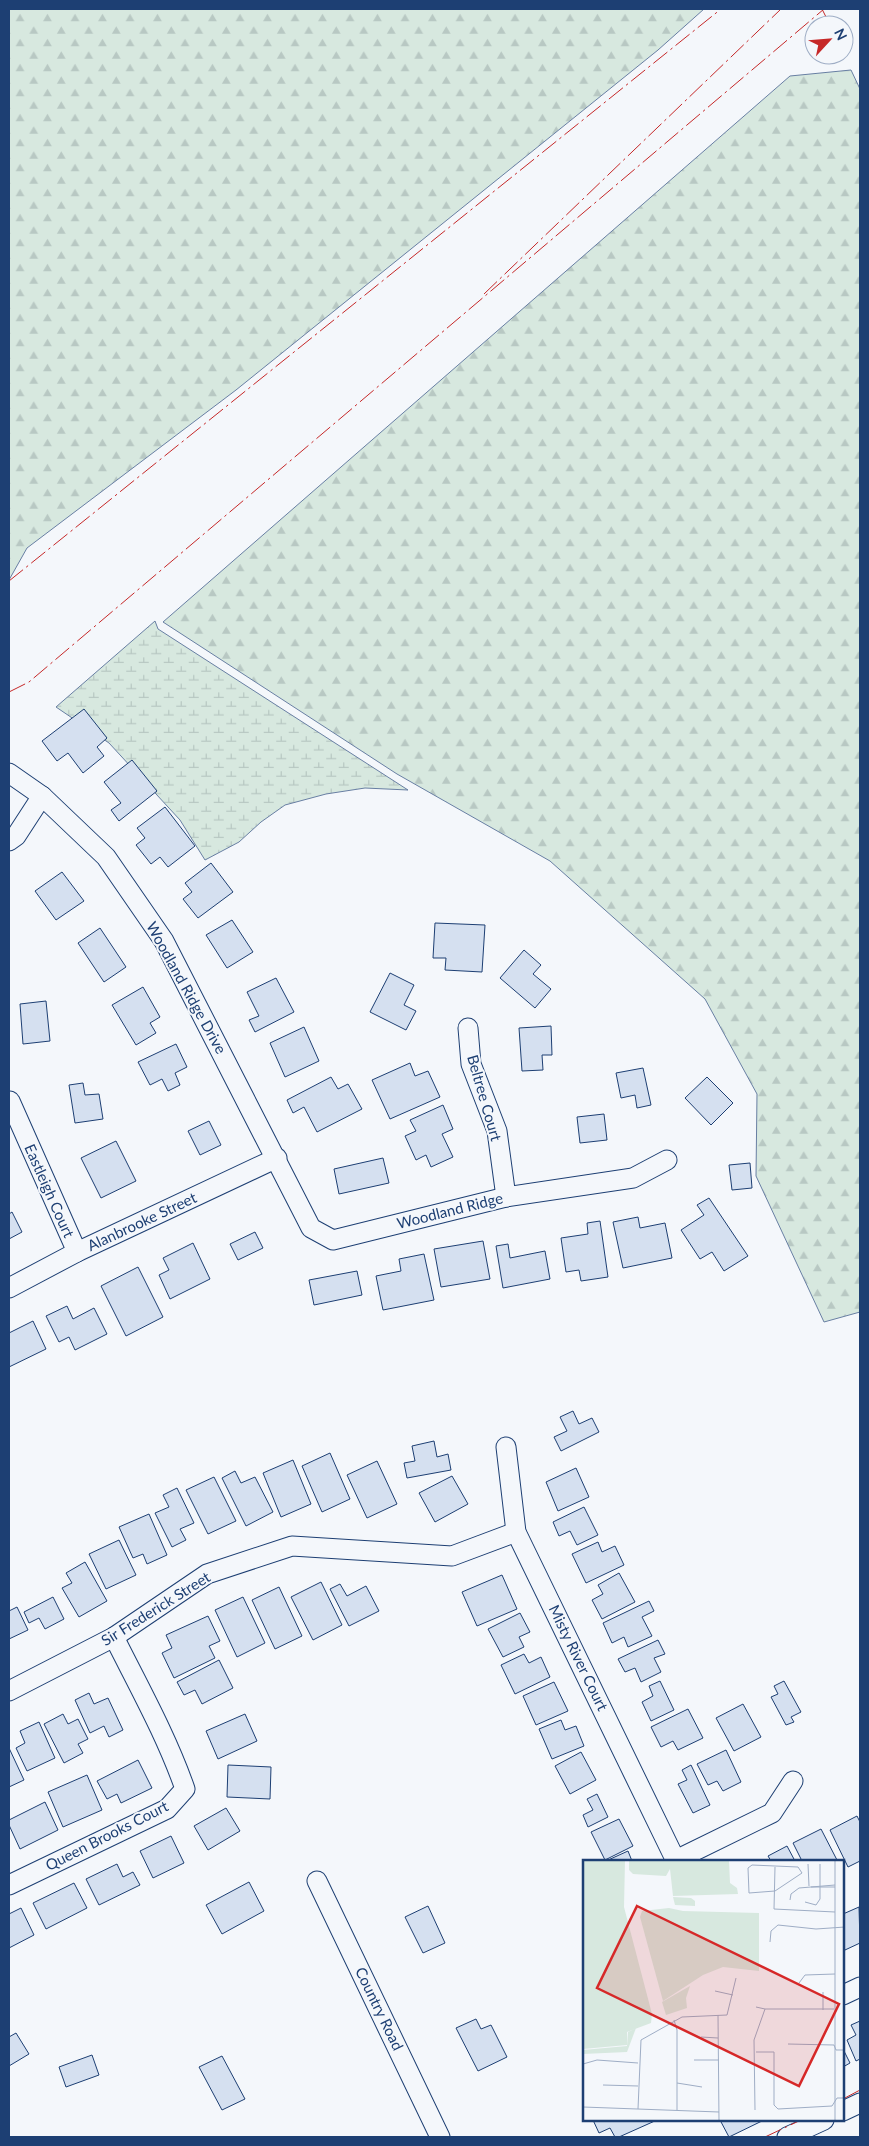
<svg xmlns="http://www.w3.org/2000/svg" width="869" height="2146" font-family="Lato,sans-serif">
<style>
.forest{fill:url(#forest-firs);stroke:#687fa3}
.wetland{fill:url(#wetland-marsh);stroke:#687fa3}
.building{fill:#d5e0f0;stroke:#1d3f73}
.lines{fill:none;stroke-linecap:round;stroke-linejoin:round}
.minor-casing{stroke:#1d3f73;stroke-width:21}
.minor{stroke:#f4f7fb;stroke-width:19}
.power{stroke:#c62828;stroke-width:1;stroke-dasharray:18 4 2.5 4;stroke-linecap:butt}
.labels{text-anchor:middle;stroke-width:4;stroke-linejoin:round;paint-order:stroke}
.street-label{font-size:15px;fill:#1d3f73;stroke:#f4f7fb}
.inset-road{fill:none;stroke:#9eadc5;stroke-width:1}
.view{fill:#d62828;fill-opacity:0.15;stroke:#d62828;stroke-width:2.5}
.inset-edge{fill:none;stroke:#1d3f73;stroke-width:2.5}
</style>
<defs>
<pattern id="forest-firs" width="22" height="20" patternUnits="userSpaceOnUse" patternTransform="scale(1.25)"><rect width="22" height="20" fill="#d7e8df"/><path d="M5 1l3.5 6h-7zM16 11l3.5 6h-7z" fill="#b8c8c3"/></pattern>
<pattern id="wetland-marsh" width="20" height="14" patternUnits="userSpaceOnUse" patternTransform="scale(1.25)"><rect width="20" height="14" fill="#d7e8df"/><path d="M1 5h8M5 5V1M11 12h8M15 12V8" fill="none" stroke="#b8c8c3"/></pattern>
</defs>
<rect width="100%" height="100%" fill="#f4f7fb"/>
<!-- forest -->
<g class="forest">
<polygon points="9,9 704,9 658,50 236,390 27,548 9,580"/>
<polygon points="851,70 860,89 860,1312 824,1322 756,1176 757,1094 705,999 550,861 397,774 163,622 790,76"/>
</g>
<!-- wetland -->
<polygon class="wetland" points="155,621 158,629 408,790 365,788 326,794 285,805 261,822 239,842 205,860 180,820 109,743 56,707"/>
<!-- building -->
<g class="building">
<polygon points="84,709 107,738 97,747 104,756 83,773 68,753 57,761 42,741"/>
<polygon points="132,760 157,791 119,821 111,810 121,803 104,782"/>
<polygon points="165,807 195,846 168,867 160,857 151,864 136,845 145,838 137,828"/>
<polygon points="211,863 233,892 198,918 183,899 192,892 185,883"/>
<polygon points="62,872 84,901 56,920 35,891"/>
<polygon points="232,920 253,952 227,968 206,935"/>
<polygon points="435,923 485,925 482,972 445,970 446,958 433,958"/>
<polygon points="100,928 126,967 104,982 78,943"/>
<polygon points="524,950 541,965 533,974 551,989 535,1008 500,978"/>
<polygon points="390,973 414,985 404,1005 416,1011 406,1030 370,1012"/>
<polygon points="276,978 294,1012 255,1032 249,1020 259,1016 247,992"/>
<polygon points="143,987 160,1017 150,1023 156,1033 136,1045 112,1005"/>
<polygon points="46,1001 50,1041 23,1044 20,1004"/>
<polygon points="551,1026 552,1055 542,1055 543,1070 522,1071 519,1028"/>
<polygon points="304,1027 319,1061 285,1077 270,1043"/>
<polygon points="176,1044 187,1067 175,1073 180,1085 168,1091 162,1079 150,1085 138,1062"/>
<polygon points="410,1063 415,1076 428,1071 440,1097 390,1119 372,1080"/>
<polygon points="643,1068 651,1105 637,1108 635,1095 621,1098 616,1073"/>
<polygon points="331,1077 338,1089 348,1084 362,1109 317,1132 304,1107 293,1113 287,1100"/>
<polygon points="707,1077 733,1103 711,1125 685,1098"/>
<polygon points="83,1083 85,1095 99,1094 103,1119 75,1123 69,1085"/>
<polygon points="443,1105 453,1129 442,1134 453,1157 431,1167 426,1155 416,1160 405,1136 416,1131 410,1120"/>
<polygon points="604,1114 607,1140 580,1143 577,1117"/>
<polygon points="209,1121 221,1145 200,1155 188,1131"/>
<polygon points="116,1141 136,1181 101,1198 81,1158"/>
<polygon points="383,1158 389,1183 339,1194 334,1169"/>
<polygon points="750,1163 752,1188 732,1190 729,1165"/>
<polygon points="709,1198 748,1256 724,1271 712,1252 700,1259 681,1230 704,1215 697,1205"/>
<polygon points="12,1212 22,1232 9,1239 9,1214"/>
<polygon points="638,1217 640,1228 665,1223 672,1258 623,1268 613,1222"/>
<polygon points="600,1221 608,1277 581,1281 579,1270 566,1272 561,1238 588,1234 587,1223"/>
<polygon points="255,1232 263,1248 238,1260 230,1244"/>
<polygon points="483,1241 490,1279 441,1287 434,1249"/>
<polygon points="193,1243 210,1279 170,1299 159,1275 169,1270 163,1258"/>
<polygon points="508,1244 510,1258 545,1251 550,1279 503,1288 496,1246"/>
<polygon points="424,1254 434,1300 383,1310 376,1276 401,1271 399,1259"/>
<polygon points="138,1267 163,1317 126,1336 101,1286"/>
<polygon points="357,1271 362,1295 314,1305 309,1280"/>
<polygon points="67,1306 73,1319 94,1308 107,1334 75,1350 69,1337 59,1342 46,1316"/>
<polygon points="33,1321 46,1349 9,1367 9,1333"/>
<polygon points="573,1411 579,1424 592,1418 599,1432 561,1451 554,1437 567,1431 560,1417"/>
<polygon points="434,1441 437,1457 448,1454 451,1470 407,1478 404,1463 415,1461 412,1446"/>
<polygon points="330,1453 350,1499 322,1512 302,1466"/>
<polygon points="293,1460 311,1504 281,1517 263,1473"/>
<polygon points="377,1461 397,1504 367,1518 347,1475"/>
<polygon points="576,1468 589,1497 558,1511 546,1482"/>
<polygon points="235,1471 241,1483 255,1477 273,1512 246,1526 222,1478"/>
<polygon points="452,1476 468,1504 435,1522 419,1493"/>
<polygon points="214,1477 236,1521 208,1534 186,1490"/>
<polygon points="177,1488 194,1523 180,1529 186,1540 172,1547 155,1513 169,1507 163,1495"/>
<polygon points="584,1507 598,1535 577,1545 570,1531 559,1536 553,1522"/>
<polygon points="149,1514 167,1555 147,1564 143,1554 133,1558 119,1527"/>
<polygon points="119,1540 136,1575 106,1589 89,1554"/>
<polygon points="598,1542 602,1552 615,1546 624,1565 586,1583 572,1554"/>
<polygon points="85,1562 107,1601 79,1617 62,1588 72,1583 66,1573"/>
<polygon points="619,1573 635,1602 602,1619 592,1600 603,1594 598,1585"/>
<polygon points="502,1575 517,1609 477,1626 462,1592"/>
<polygon points="321,1582 342,1625 313,1640 291,1597"/>
<polygon points="340,1584 347,1596 366,1586 379,1611 349,1626 330,1589"/>
<polygon points="279,1587 302,1636 275,1649 252,1600"/>
<polygon points="53,1597 64,1619 45,1629 39,1618 29,1623 24,1612"/>
<polygon points="243,1597 265,1643 237,1657 215,1610"/>
<polygon points="649,1601 654,1611 642,1617 652,1636 628,1647 624,1637 612,1643 603,1623"/>
<polygon points="17,1607 28,1630 9,1639 9,1611"/>
<polygon points="520,1613 530,1632 519,1637 524,1647 503,1657 488,1629"/>
<polygon points="208,1616 220,1641 209,1646 215,1658 174,1678 162,1653 172,1648 166,1635"/>
<polygon points="658,1640 665,1654 654,1658 661,1672 641,1682 635,1668 625,1672 618,1659"/>
<polygon points="524,1654 529,1663 541,1657 550,1677 515,1694 501,1665"/>
<polygon points="219,1660 233,1688 202,1704 195,1690 184,1695 177,1682"/>
<polygon points="660,1681 674,1710 651,1721 642,1702 653,1696 649,1686"/>
<polygon points="784,1681 801,1712 791,1717 794,1722 786,1725 771,1697 778,1694 774,1686"/>
<polygon points="554,1682 568,1711 536,1725 523,1696"/>
<polygon points="89,1693 94,1704 108,1698 123,1730 109,1737 104,1726 90,1733 75,1700"/>
<polygon points="743,1704 761,1737 734,1751 716,1718"/>
<polygon points="688,1709 703,1738 678,1750 673,1741 661,1747 651,1727"/>
<polygon points="63,1714 68,1724 78,1719 88,1739 78,1744 83,1753 64,1763 44,1724"/>
<polygon points="245,1714 257,1741 218,1759 206,1731"/>
<polygon points="561,1720 565,1730 576,1726 584,1746 552,1759 539,1729"/>
<polygon points="39,1722 55,1758 27,1771 16,1748 25,1743 20,1731"/>
<polygon points="9,1748 24,1780 9,1787"/>
<polygon points="726,1750 741,1782 723,1791 717,1781 708,1785 697,1764"/>
<polygon points="581,1752 596,1780 570,1794 555,1766"/>
<polygon points="138,1760 152,1788 121,1803 117,1794 107,1799 97,1781"/>
<polygon points="228,1765 271,1767 270,1799 227,1797"/>
<polygon points="691,1765 710,1805 693,1813 678,1784 687,1780 682,1770"/>
<polygon points="87,1775 102,1810 63,1827 48,1792"/>
<polygon points="597,1794 608,1817 588,1827 583,1815 593,1810 587,1799"/>
<polygon points="45,1802 58,1830 20,1849 9,1825 9,1820"/>
<polygon points="226,1808 240,1831 208,1850 194,1826"/>
<polygon points="857,1816 860,1822 860,1861 848,1867 830,1830"/>
<polygon points="619,1819 633,1846 605,1860 591,1832"/>
<polygon points="821,1829 837,1860 802,1861 793,1843"/>
<polygon points="171,1836 184,1863 153,1878 140,1851"/>
<polygon points="787,1846 795,1861 771,1861 768,1856"/>
<polygon points="628,1851 632,1861 606,1861"/>
<polygon points="117,1864 123,1877 133,1872 140,1885 99,1905 86,1879"/>
<polygon points="249,1882 264,1911 222,1934 206,1905"/>
<polygon points="74,1883 87,1908 46,1929 33,1903"/>
<polygon points="428,1906 445,1943 423,1953 405,1917"/>
<polygon points="859,1907 860,1943 845,1950 843,1946 843,1914"/>
<polygon points="21,1908 34,1935 9,1948 9,1914"/>
<polygon points="476,2019 481,2029 491,2025 507,2057 478,2071 456,2028"/>
<polygon points="860,2021 860,2059 856,2061 847,2040 856,2035 851,2025"/>
<polygon points="16,2033 29,2054 9,2066 9,2037"/>
<polygon points="843,2049 850,2063 843,2067"/>
<polygon points="92,2055 99,2075 66,2087 59,2067"/>
<polygon points="222,2056 245,2099 222,2110 199,2067"/>
<polygon points="593,2120 657,2120 619,2137 615,2137 610,2128 599,2133"/>
<polygon points="720,2120 764,2120 729,2137"/>
</g>
<g class="lines">
<defs>
<g id="minor">
<polyline points="9,773 42,796 106,857 164,941 311,1228 333,1240 506,1197 633,1178 667,1160"/>
<polyline points="9,841 16,836 42,796"/>
<polyline points="468,1028 471,1064 497,1131 506,1197"/>
<polyline points="10,1101 77,1252"/>
<polyline points="9,1288 77,1252 277,1158"/>
<polyline points="506,1447 516,1532 676,1861"/>
<polyline points="9,1691 114,1637 207,1574 292,1546 452,1556 516,1532"/>
<polyline points="676,1860 772,1813 793,1781"/>
<polyline points="317,1881 440,2137"/>
<path d="M9,1885L167,1809L185,1789C167,1737 139,1687 114,1637"/>
<polyline points="843,1995 860,1987"/>
<polyline points="843,2111 860,2103"/>
<polyline points="787,2137 824,2120"/>
</g>
</defs>
<!-- minor casing -->
<use href="#minor" class="minor-casing"/>
<!-- minor -->
<use href="#minor" class="minor"/>
<!-- power -->
<g class="power">
<polyline points="822,9 830,25"/>
<polyline points="484,294 781,9"/>
<polyline points="9,581 721,9"/>
<polyline points="9,692 29,682 824,9"/>
<polyline points="843,2099 860,2090"/>
<polyline points="765,2137 801,2120"/>
</g>
</g>
<g class="labels">
<!-- street labels -->
<g class="street-label">
<text transform="translate(186 988) rotate(61)" y="5">Woodland Ridge Drive</text>
<text transform="translate(484 1098) rotate(74)" y="5">Beltree Court</text>
<text transform="translate(49 1191) rotate(66)" y="5">Eastleigh Court</text>
<text transform="translate(450 1211) rotate(-14)" y="5">Woodland Ridge</text>
<text transform="translate(142 1222) rotate(-25)" y="5">Alanbrooke Street</text>
<text transform="translate(156 1609) rotate(-32)" y="5">Sir Frederick Street</text>
<text transform="translate(578 1658) rotate(64)" y="5">Misty River Court</text>
<text transform="translate(107 1836) rotate(-27)" y="5">Queen Brooks Court</text>
<text transform="translate(379 2009) rotate(64)" y="5">Country Road</text>
</g>
</g>
<!-- overview -->
<g transform="translate(583 1860)">
<rect width="261" height="261" fill="#f4f7fb"/>
<path d="M0,1H42L41,47L69,154L68,163L44,172V185L0,189ZM46,1H146L147,23L154,28L155,34L90,36L87,9L83,16L50,14L46,10ZM86,48L100,51L176,53V111L140,107L120,115L80,141L57,57L59,51Z" fill="#d7e8df"/>
<path d="M90,37L108,38L112,41V46L92,45ZM107,126L103,138L104,148L83,155L79,142ZM53,168L44,192L0,194V190L44,186L45,172Z" fill="#d7e8df"/>
<path class="inset-road" d="M225,4L226,26M169,5L215,7L219,13L192,31L166,33L165,8ZM192,7L191,49L252,52M228,27H252M237,39V4M207,40L208,34L216,28L252,25M222,42L233,45L237,39M187,82L188,71L195,65L233,69L262,67M216,123L222,115L252,114M132,131L150,135M173,147L182,149H251M240,150V132M135,155L136,261M91,160L94,170V250M118,177L135,178M205,184L251,185L253,190H262M173,192H191V245L195,249L249,246L254,238H262M111,200H136M0,204L14,200L55,203M94,223L119,227M20,225L55,226M0,247L136,252M55,249L58,180L99,157L144,155L153,118M172,250L171,180L182,149M252,261V1"/>
<path class="view" d="M54,46L256,144L216,226L14,128Z"/>
<rect width="261" height="261" class="inset-edge"/>
</g>
<!-- border -->
<rect width="869" height="2146" fill="none" stroke="#1d3f73" stroke-width="20"/>
<!-- north arrow -->
<g transform="translate(829 40) rotate(64)"><circle r="24" fill="#f4f7fb" stroke="#9eadc5"/>
<path d="M0-4L9 19L0 12L-9 19Z" fill="#c62828"/>
<text y="-8" font-size="14" font-weight="bold" text-anchor="middle" fill="#1d3f73">N</text>
</g>
</svg>
